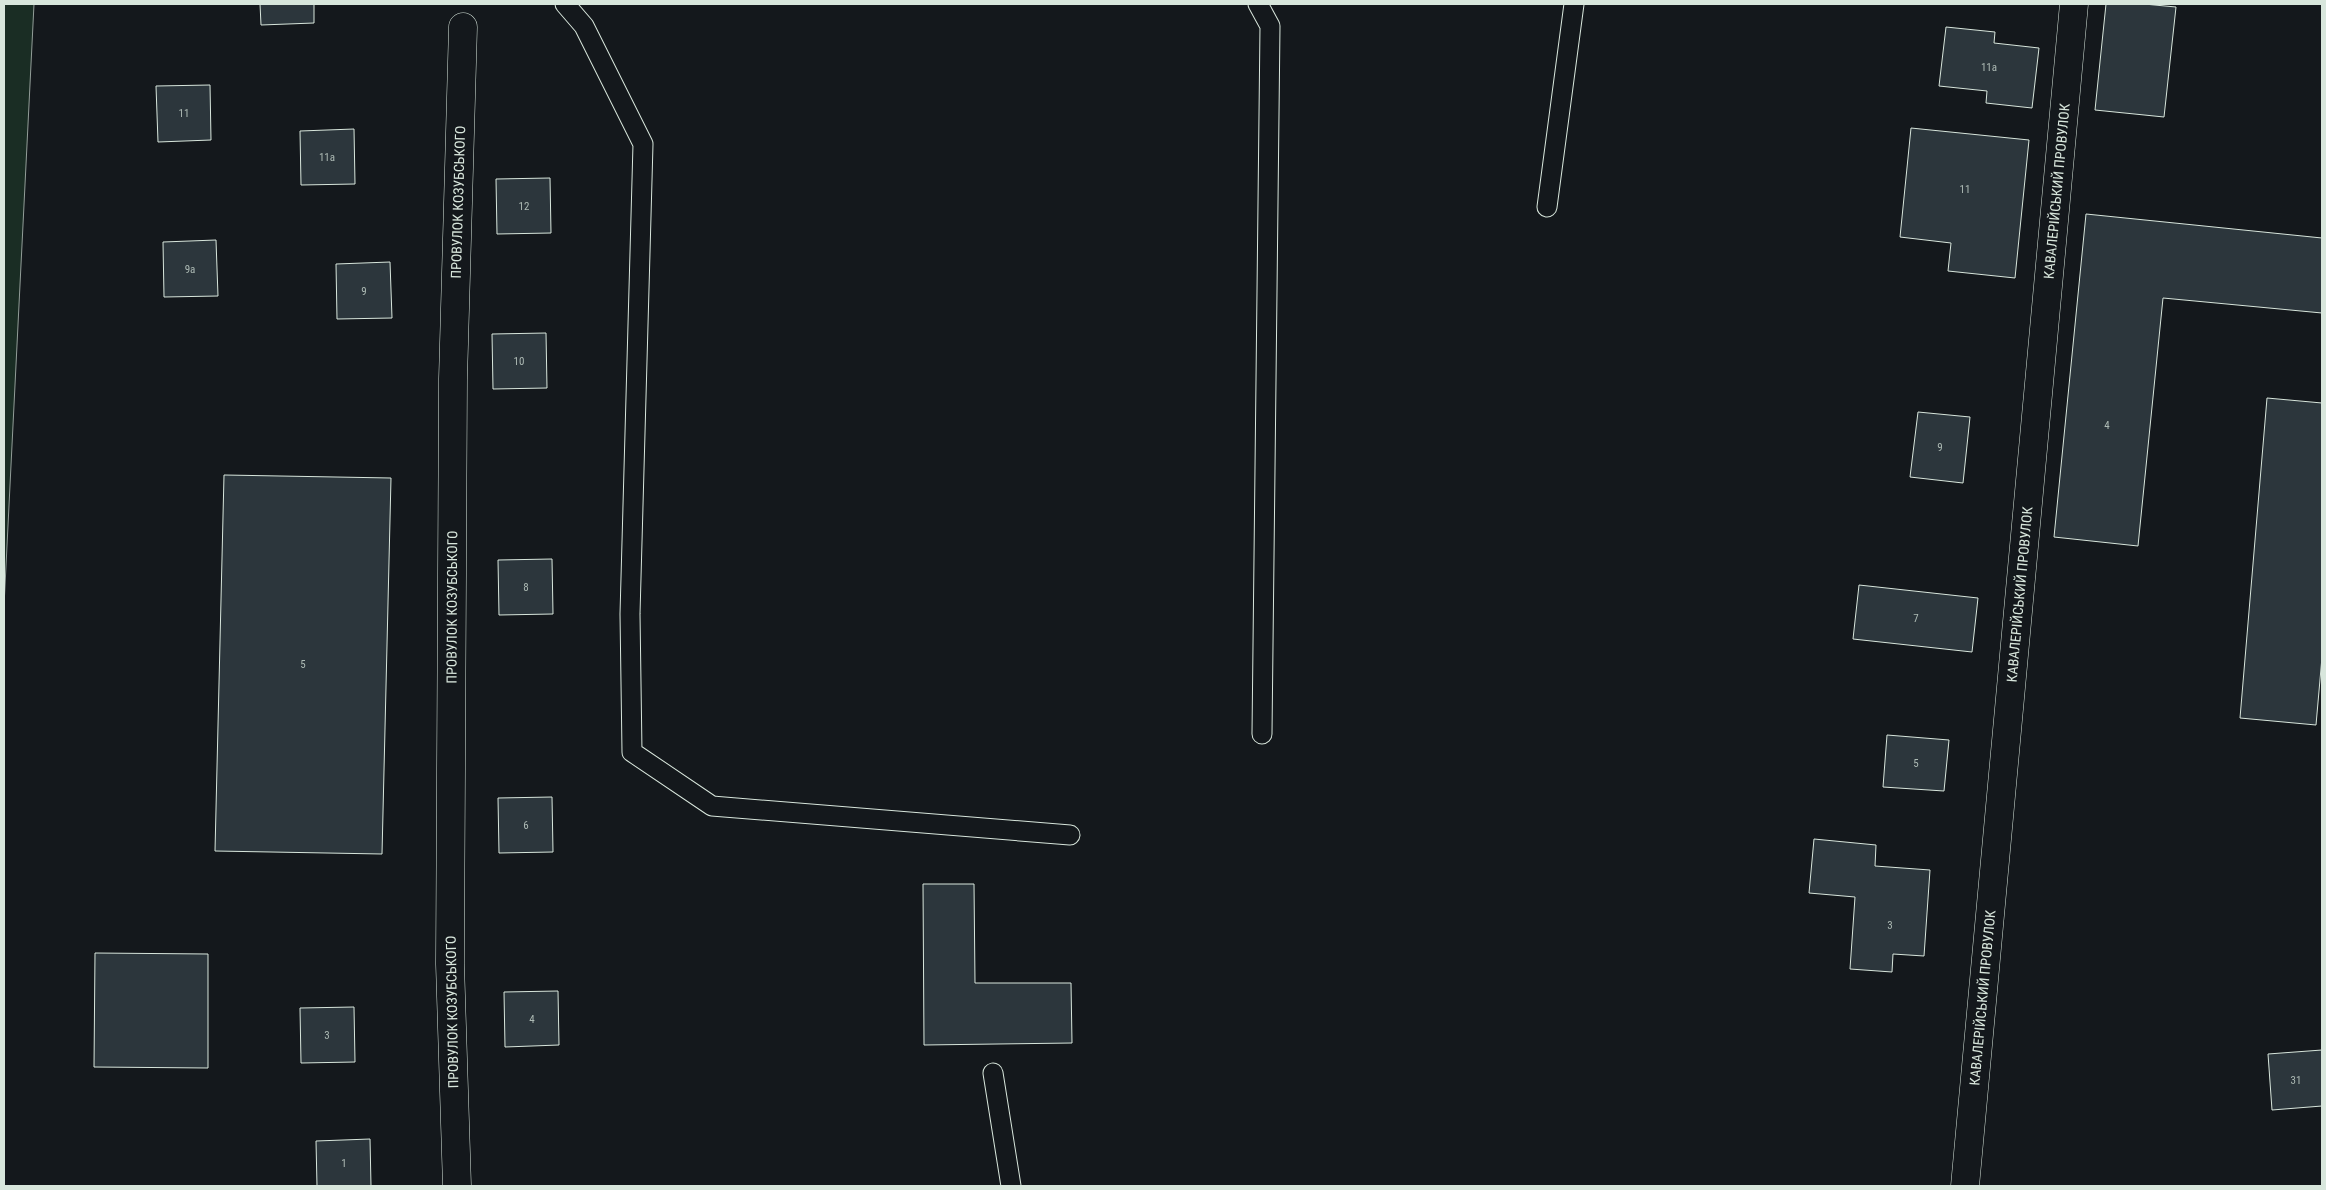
<svg xmlns="http://www.w3.org/2000/svg" width="2326" height="1190" font-family="'Roboto Condensed',sans-serif">
<style>
.green{fill:#1a2d24;stroke:#939e99}
.building{fill:#2c363c;stroke:#d8e6dc}
.lines{fill:none;stroke-linecap:round;stroke-linejoin:round}
.lane-casing{stroke:#d8e6dc;stroke-width:21}
.street-casing{stroke:#d8e6dc;stroke-width:29}
.lane{stroke:#14181c;stroke-width:19}
.street{stroke:#14181c;stroke-width:28}
.labels{text-anchor:middle;stroke-width:4;stroke-linejoin:round;paint-order:stroke}
.number-label{font-size:11px;fill:#adbab4}
.street-label{font-size:14px;fill:#d8e6dc;stroke:#14181c}
</style>
<rect width="100%" height="100%" fill="#14181c"/>
<!-- green -->
<polygon class="green" points="4,4 34,4 4,606"/>
<!-- building -->
<g class="building">
<polygon points="260,4 314,4 314,23 261,25"/>
<polygon points="2106,4 2144,4 2176,7 2164,117 2095,110"/>
<polygon points="1946,27 1995,32 1994,43 2039,48 2032,108 1986,103 1987,91 1939,86"/>
<polygon points="210,85 211,140 158,142 156,86"/>
<polygon points="1911,128 2029,140 2015,278 1948,271 1951,243 1900,237"/>
<polygon points="354,129 355,184 301,185 300,131"/>
<polygon points="550,178 551,233 497,234 496,179"/>
<polygon points="2086,214 2322,238 2322,313 2163,298 2138,546 2054,537"/>
<polygon points="216,240 218,296 164,297 163,242"/>
<polygon points="390,262 392,318 337,319 336,264"/>
<polygon points="546,333 547,388 493,389 492,334"/>
<polygon points="2267,398 2322,403 2322,657 2316,725 2240,718"/>
<polygon points="1918,412 1970,417 1963,483 1910,477"/>
<polygon points="224,475 391,478 382,854 215,851"/>
<polygon points="552,559 553,614 499,615 498,560"/>
<polygon points="1859,585 1978,598 1972,652 1853,639"/>
<polygon points="1887,735 1949,740 1944,791 1883,787"/>
<polygon points="552,797 553,852 499,853 498,798"/>
<polygon points="1814,839 1876,845 1875,866 1930,870 1924,956 1893,954 1892,972 1850,969 1855,897 1809,893"/>
<polygon points="923,884 974,884 975,983 1071,983 1072,1043 924,1045"/>
<polygon points="95,953 208,954 208,1068 94,1067"/>
<polygon points="558,991 559,1045 505,1047 504,992"/>
<polygon points="354,1007 355,1062 301,1063 300,1008"/>
<polygon points="2322,1050 2322,1106 2272,1110 2268,1054"/>
<polygon points="370,1139 371,1186 317,1186 316,1141"/>
</g>
<g class="lines">
<defs>
<g id="lane">
<polyline points="565,4 584,26 643,144 630,614 632,752 712,806 1070,835"/>
<polyline points="1258,4 1270,26 1262,734"/>
<polyline points="1547,207 1574,4"/>
<polyline points="993,1073 1011,1186"/>
</g>
<g id="street">
<path id="s1" d="M457,1186L450,964L453,379L463,27"/>
<path id="s2" d="M1965,1186L2074,4"/>
</g>
</defs>
<!-- lane casing -->
<use href="#lane" class="lane-casing"/>
<!-- street casing -->
<use href="#street" class="street-casing"/>
<!-- lane -->
<use href="#lane" class="lane"/>
<!-- street -->
<use href="#street" class="street"/>
</g>
<g class="labels">
<!-- number labels -->
<g class="number-label">
<text x="1989" y="71">11а</text>
<text x="184" y="117">11</text>
<text x="327" y="161">11а</text>
<text x="1965" y="193">11</text>
<text x="524" y="210">12</text>
<text x="190" y="273">9а</text>
<text x="364" y="295">9</text>
<text x="519" y="365">10</text>
<text x="2107" y="429">4</text>
<text x="1940" y="451">9</text>
<text x="526" y="591">8</text>
<text x="1916" y="622">7</text>
<text x="303" y="668">5</text>
<text x="1916" y="767">5</text>
<text x="526" y="829">6</text>
<text x="1890" y="929">3</text>
<text x="532" y="1023">4</text>
<text x="327" y="1039">3</text>
<text x="2296" y="1084">31</text>
<text x="344" y="1167">1</text>
</g>
<!-- street labels -->
<g class="street-label">
<text dy="5" stroke="none"><textPath href="#s2" startOffset="999">КАВАЛЕРІЙСЬКИЙ ПРОВУЛОК</textPath></text>
<text dy="5" stroke="none"><textPath href="#s1" startOffset="984">ПРОВУЛОК КОЗУБСЬКОГО</textPath></text>
<text dy="5" stroke="none"><textPath href="#s2" startOffset="594">КАВАЛЕРІЙСЬКИЙ ПРОВУЛОК</textPath></text>
<text dy="5" stroke="none"><textPath href="#s1" startOffset="579">ПРОВУЛОК КОЗУБСЬКОГО</textPath></text>
<text dy="5" stroke="none"><textPath href="#s2" startOffset="189">КАВАЛЕРІЙСЬКИЙ ПРОВУЛОК</textPath></text>
<text transform="translate(452 1012) rotate(-91)" y="5">ПРОВУЛОК КОЗУБСЬКОГО</text>
</g>
</g>
<!-- border -->
<rect width="2326" height="1190" fill="none" stroke="#d8e6dc" stroke-width="10"/>
</svg>
